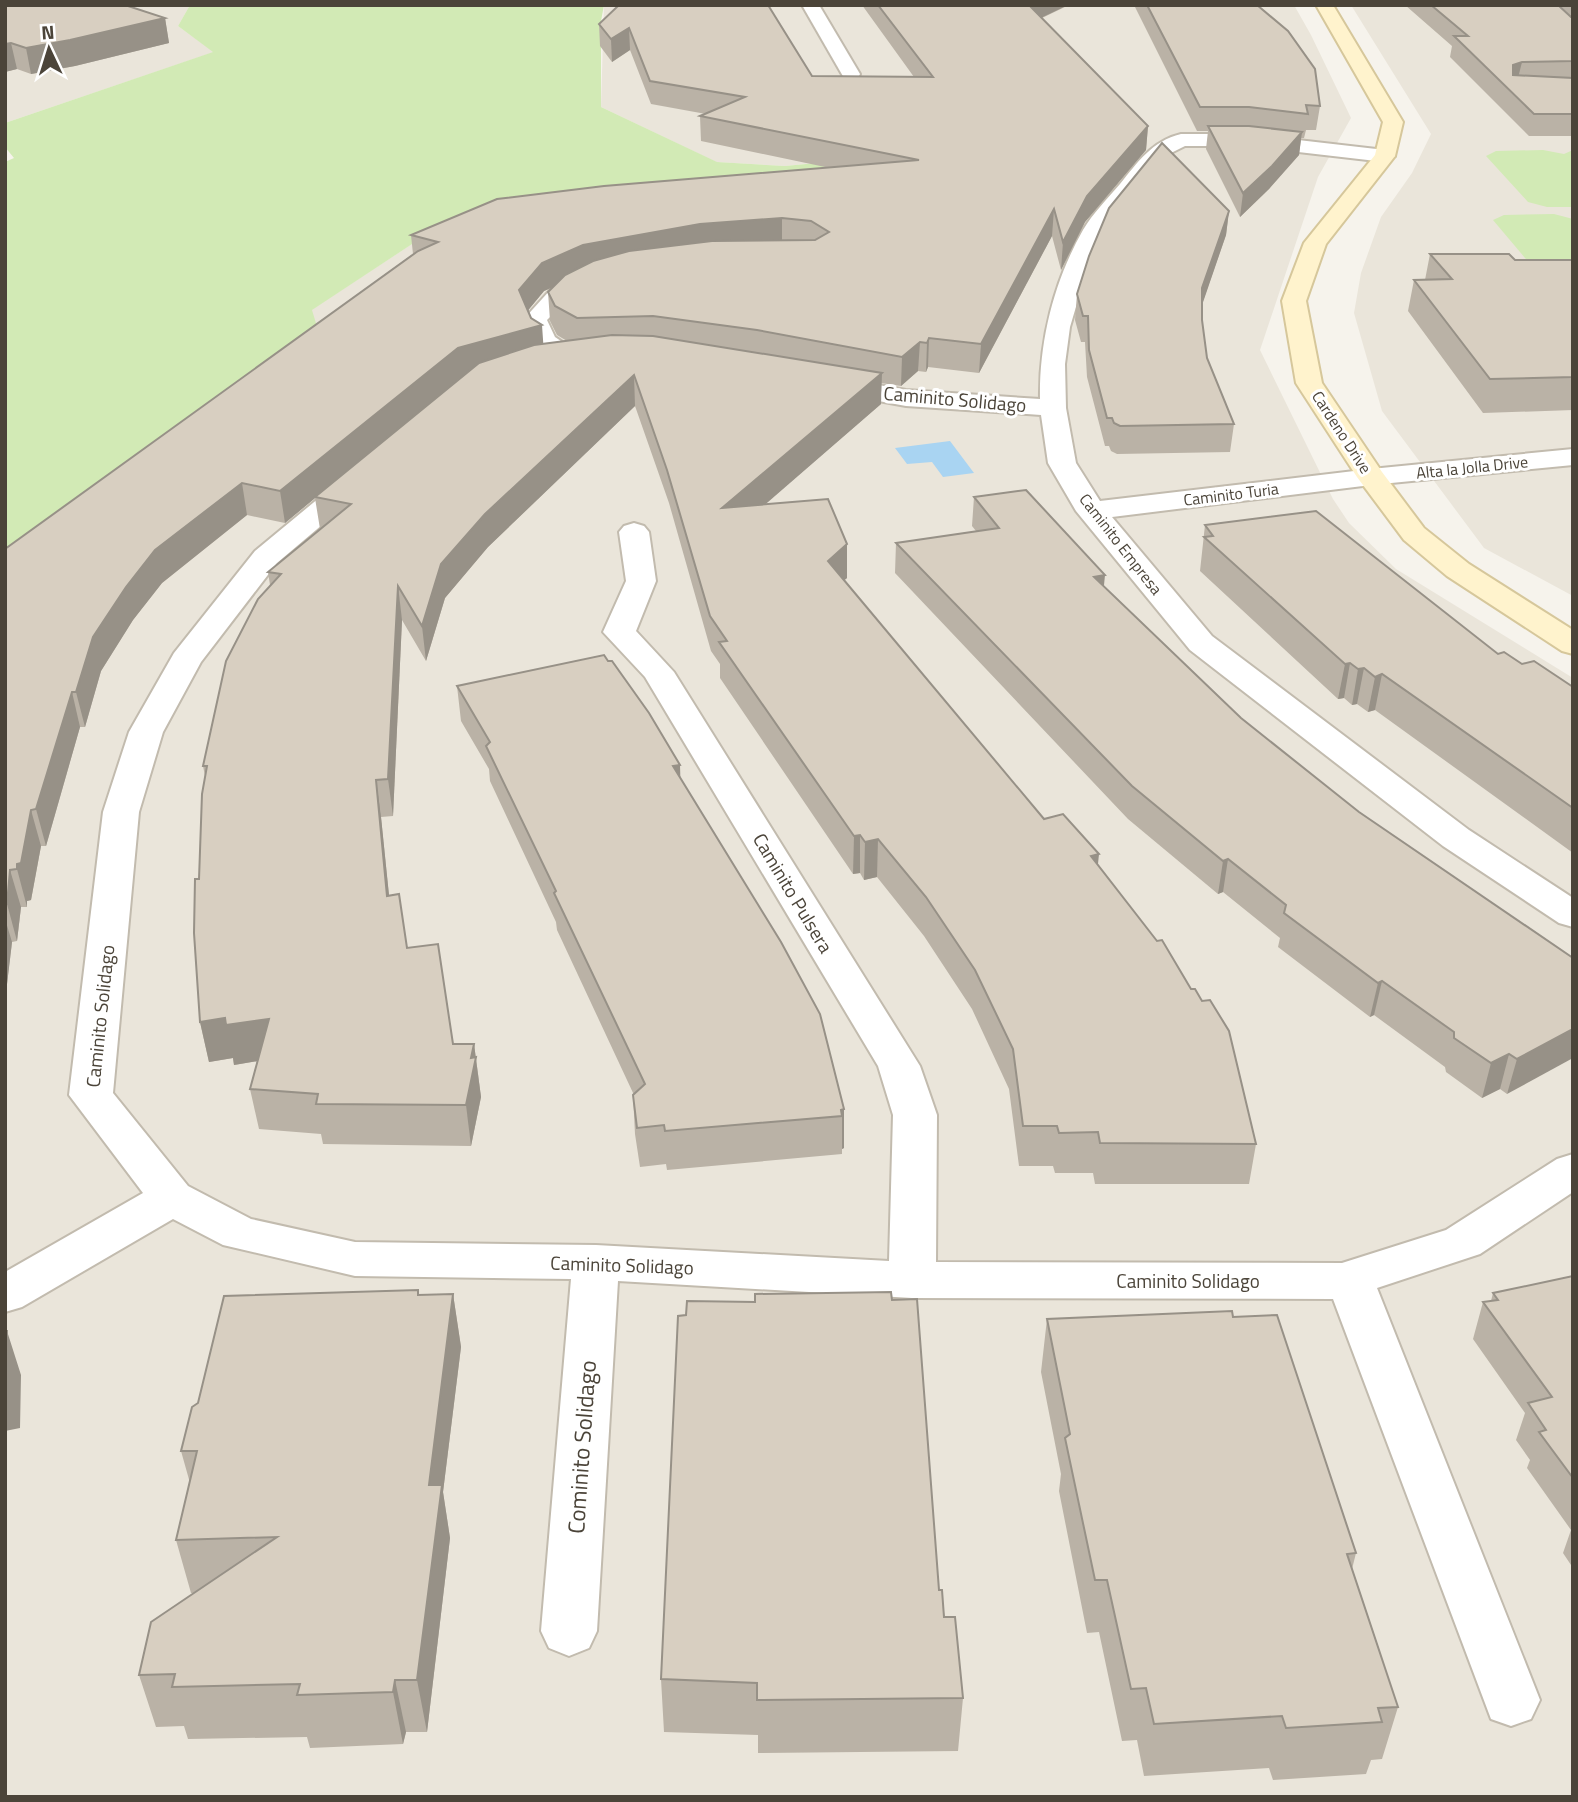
<svg xmlns="http://www.w3.org/2000/svg" width="1578" height="1802" font-family="'Titillium Web',sans-serif">
<style>
.residential{fill:#eae5da}
.green{fill:#d2eab5}
.water{fill:#a9d4f2}
.lines{fill:none;stroke-linecap:round;stroke-linejoin:round}
.street-casing{stroke:#c2bbae;stroke-width:4}
.secondary-casing{stroke:#d6c79b;stroke-width:4}
.street{fill:#fff;fill-rule:evenodd}
.secondary{fill:#fff3cd;fill-rule:evenodd}
.wall{fill:#bab2a6;fill-rule:evenodd}
.shaded-wall{fill:#979187}
.building{fill:#d8cfc1;stroke:#979187;stroke-width:2}
.labels{text-anchor:middle;stroke-width:6;stroke-linejoin:round;paint-order:stroke}
.far-street-label{font-size:16px;fill:#4b4439;stroke:#fff}
.street-label{font-size:19px;fill:#4b4439;stroke:#fff}
.near-street-label{font-size:23px;fill:#4b4439;stroke:#fff}
</style>
<rect width="100%" height="100%" fill="#f6f3ec"/>
<!-- residential -->
<g class="residential">
<polygon points="5,5 190,5 178,26 214,52 5,123"/>
<polygon points="604,5 1294,5 1311,35 1351,118 1318,177 1260,350 1333,499 1349,523 1396,569 1573,678 1573,1797 5,1797 5,566 321,340 311,310 444,223 899,155 785,166 716,162 601,107"/>
<polygon points="1351,5 1573,5 1573,596 1484,548 1382,411 1354,313 1361,273 1381,217 1412,173 1431,134"/>
</g>
<!-- green -->
<g class="green">
<polygon points="190,5 604,5 601,21 601,107 717,162 785,166 900,155 929,190 444,223 312,310 321,340 5,566 5,162 14,158 5,147 5,123 213,52 178,26"/>
<polygon points="1543,150 1564,154 1573,150 1573,207 1547,207 1528,202 1486,156 1496,151"/>
<polygon points="1554,214 1573,219 1573,277 1536,271 1493,220 1504,215"/>
</g>
<!-- water -->
<polygon class="water" points="950,441 974,473 943,477 932,462 907,464 895,448"/>
<g class="lines">
<defs>
<g id="street">
<polygon points="802,5 819,5 860,74 858,78 844,78"/>
<path d="M1181,134H1246L1385,150L1395,156L1385,162L1246,146H1185L1163,157L1105,231L1084,280L1070,327L1065,364L1066,408L1076,463L1100,501L1371,469L1573,449V465L1371,485L1112,517L1212,636L1469,830L1573,898V927L1559,923L1443,846L1190,650L1076,511L1048,463L1041,415L906,406L829,392L820,390L816,384L820,378L829,376L906,390L1040,399C1039,341 1054,281 1083,230C1093,213 1108,198 1120,184C1138,162 1152,141 1181,134Z"/>
<path d="M595,273L603,275L607,280L603,285L569,298L547,320L555,337L586,358L582,363C553,370 533,342 523,320L552,288Z"/>
<polygon points="358,472 368,474 372,480 368,486 277,563 201,662 163,732 139,812 113,1093 188,1186 251,1219 355,1242 596,1245 889,1261 893,1115 878,1066 645,677 603,632 626,581 619,532 624,526 634,523 644,526 649,532 656,581 636,631 674,672 920,1066 937,1115 936,1262 1342,1263 1446,1230 1557,1159 1573,1154 1573,1192 1480,1254 1377,1288 1540,1700 1531,1719 1511,1726 1491,1719 1333,1299 912,1298 618,1281 597,1631 589,1648 569,1656 549,1648 541,1631 571,1279 355,1276 223,1245 173,1219 22,1307 5,1312 5,1272 143,1193 69,1095 103,812 129,732 174,653 255,551 348,474"/>
</g>
<polygon id="secondary" points="1316,5 1333,5 1403,122 1395,156 1326,244 1306,301 1322,383 1382,472 1424,528 1469,564 1573,630 1573,654 1562,651 1447,576 1404,540 1357,477 1296,383 1282,301 1304,243 1375,155 1383,122"/>
</defs>
<!-- street casing -->
<use href="#street" class="street-casing"/>
<!-- secondary casing -->
<use href="#secondary" class="secondary-casing"/>
<!-- street -->
<use href="#street" class="street"/>
<!-- secondary -->
<use href="#secondary" class="secondary"/>
</g>
<!-- wall -->
<g class="wall">
<polygon points="5,5 127,6 165,18 169,43 75,66 31,74 17,69 5,72"/>
<path d="M619,5L812,76L914,77L862,5H1069L1042,18L1148,126L1146,150L1085,222L1061,270L1052,236L979,373L928,367L926,372L918,371L901,386L881,383V404L765,504L847,544V578L844,580L1044,819L1098,865L1256,1144L1249,1184H1095L1093,1173H1055L1053,1166H1019L1009,1089L972,1009L924,936L877,877L864,880L860,873L853,874L720,678V664L711,651L669,503L635,406L488,547L445,598L426,661L402,620L393,816L381,817L389,896L407,948L453,1044H474L481,1097L471,1146L323,1144L321,1134L259,1129L250,1089L257,1061L234,1065L233,1058L209,1062L200,1022L199,879L205,776L203,766L270,585L268,572L320,529L315,498L285,523L247,515L162,583L133,620L101,671L85,727H80L46,846H41L31,900L27,901V907H21L17,941L12,942L5,1001V549L413,254L411,235L830,168L701,141L700,116L706,114L651,104L630,50L612,62L600,46L599,24ZM554,287L548,292L550,321L557,335L567,341L543,344L528,310L544,291Z"/>
<polygon points="1134,5 1257,5 1320,106 1316,130 1306,130 1304,138 1301,138 1299,155 1269,189 1240,217 1206,149 1208,131 1197,131"/>
<polygon points="1405,5 1558,5 1571,17 1559,5 1573,5 1573,136 1529,136 1450,57 1452,46"/>
<polygon points="1229,211 1226,235 1202,304 1202,320 1207,358 1234,424 1230,452 1117,454 1111,451 1109,446 1105,446 1087,377 1085,342 1081,342 1075,320 1077,294"/>
<polygon points="1430,254 1515,260 1573,260 1573,410 1483,413 1408,311 1414,280 1425,280"/>
<polygon points="974,497 1104,586 1241,718 1359,812 1573,958 1507,1094 1500,1089 1482,1098 1446,1072 1445,1067 1374,1015 1370,1017 1278,947 1280,938 1223,892 1218,894 1128,819 895,573 896,543 976,531 972,526"/>
<polygon points="1205,525 1573,687 1573,853 1375,710 1368,712 1357,704 1352,705 1344,698 1338,699 1200,571"/>
<polygon points="457,686 680,765 680,778 844,1109 844,1148 842,1149 842,1154 667,1170 666,1164 640,1167 635,1134 633,1095 634,1095 557,930 556,922 490,781 489,769 461,721"/>
<polygon points="1573,1276 1573,1568 1563,1553 1571,1530 1527,1468 1530,1460 1516,1440 1525,1413 1473,1339 1483,1302 1491,1301 1493,1293"/>
<polygon points="453,1294 461,1347 443,1492 450,1538 427,1732 406,1732 403,1744 310,1748 307,1737 188,1739 184,1726 156,1727 139,1675 195,1593 191,1593 176,1540 190,1483 181,1451 419,1295"/>
<polygon points="755,1302 939,1590 963,1698 958,1751 758,1753 758,1735 664,1732 661,1679 686,1315"/>
<polygon points="1233,1317 1356,1553 1352,1569 1398,1707 1382,1759 1371,1760 1366,1774 1273,1780 1269,1768 1144,1776 1137,1740 1122,1741 1099,1632 1087,1633 1059,1491 1061,1474 1041,1372 1047,1319"/>
</g>
<!-- shaded-wall -->
<g class="shaded-wall">
<polygon points="1027,5 1068,5 1026,25"/>
<polygon points="165,18 169,43 75,66 31,74 26,48"/>
<polygon points="629,28 630,50 612,62 611,39"/>
<polygon points="11,43 17,69 5,72 5,44"/>
<polygon points="1522,62 1517,82 1509,86 1513,65"/>
<polygon points="1148,126 1146,150 1085,222 1061,270 1063,242 1087,196"/>
<polygon points="1302,132 1299,155 1269,189 1240,217 1243,193"/>
<polygon points="1054,209 1052,236 979,373 981,344"/>
<polygon points="1229,211 1226,235 1199,314 1202,288"/>
<polygon points="782,218 782,245 585,273 544,291 521,319 519,290 542,263 583,245 700,224"/>
<polygon points="542,325 544,354 461,377 285,523 280,491 458,348"/>
<polygon points="929,338 928,367 926,372 927,343"/>
<polygon points="920,342 918,371 901,386 902,357"/>
<polygon points="882,373 881,404 723,541 722,508"/>
<polygon points="634,375 635,406 488,547 445,598 426,661 422,626 441,564 485,514"/>
<polygon points="242,483 247,515 162,583 133,620 101,671 85,727 76,692 93,637 126,587 155,550"/>
<polygon points="847,544 847,578 827,595 828,561"/>
<polygon points="1105,575 1102,605 1094,577"/>
<polygon points="398,586 402,620 393,816 388,779"/>
<polygon points="1350,663 1344,698 1338,699 1345,664"/>
<polygon points="1364,668 1357,704 1352,705 1358,669"/>
<polygon points="1382,674 1375,710 1368,712 1375,677"/>
<polygon points="72,692 80,727 46,846 36,809"/>
<polygon points="680,765 681,801 673,766"/>
<polygon points="376,780 381,817 393,934 387,896"/>
<polygon points="31,810 41,846 31,900 27,901 27,907 17,869 17,864"/>
<polygon points="860,835 860,873 853,874 854,836"/>
<polygon points="878,839 877,877 864,880 865,842"/>
<polygon points="1099,854 1095,892 1091,856"/>
<polygon points="1228,859 1223,892 1218,894 1223,861"/>
<polygon points="10,870 21,907 17,941 7,904"/>
<polygon points="5,919 12,942 5,1001"/>
<polygon points="1382,981 1374,1015 1370,1017 1378,983"/>
<polygon points="225,1018 269,1019 276,1058 234,1065 233,1058 209,1062 200,1022"/>
<polygon points="1573,1029 1573,1058 1507,1094 1517,1059"/>
<polygon points="474,1044 481,1097 471,1146 466,1105 471,1058"/>
<polygon points="1509,1054 1500,1089 1482,1098 1491,1063"/>
<polygon points="844,1109 844,1148 842,1149 842,1116 841,1110"/>
<polygon points="453,1294 461,1347 443,1492 450,1538 427,1732 417,1680 429,1485"/>
<polygon points="7,1331 21,1375 20,1428 5,1431 5,1436"/>
<polygon points="395,1680 406,1732 403,1744 393,1692"/>
</g>
<!-- building -->
<g class="building">
<polygon points="5,5 125,5 165,18 70,40 26,48 11,43 5,44"/>
<polygon points="619,5 768,5 812,76 933,77 878,5 1029,5 1148,126 1087,196 1063,242 1054,209 981,344 929,338 927,343 920,342 902,357 757,330 653,316 577,318 555,306 548,292 565,275 593,261 629,251 712,241 815,240 829,232 811,221 782,218 700,224 583,245 542,263 519,290 531,318 542,325 458,348 280,491 242,483 155,550 126,587 93,637 76,692 72,692 36,809 31,810 21,863 17,864 17,869 10,870 7,904 5,904 5,549 418,251 438,242 411,235 497,199 604,186 919,160 700,116 745,97 650,81 629,28 611,39 599,24"/>
<polygon points="1147,5 1257,5 1288,31 1315,69 1320,106 1306,105 1308,114 1249,107 1200,107"/>
<polygon points="1431,5 1558,5 1571,17 1573,17 1573,61 1522,62 1513,65 1513,75 1573,78 1573,114 1534,114 1454,36 1468,36"/>
<polygon points="1208,126 1249,126 1302,132 1272,166 1243,193"/>
<polygon points="1162,143 1229,211 1202,288 1202,320 1207,358 1234,424 1120,426 1114,423 1112,418 1107,418 1089,350 1088,316 1083,316 1077,294 1089,256 1109,208"/>
<polygon points="1430,254 1509,254 1515,260 1573,260 1573,377 1490,379 1414,280 1452,279"/>
<polygon points="612,335 653,336 882,373 722,508 828,499 847,544 828,561 1044,819 1063,814 1099,854 1091,856 1157,941 1162,940 1191,989 1195,989 1202,1001 1210,1000 1229,1031 1256,1144 1100,1143 1098,1132 1059,1133 1057,1126 1023,1126 1013,1049 975,970 926,897 878,839 865,842 860,835 854,836 719,642 727,641 710,616 667,470 634,375 485,514 441,564 422,626 398,586 388,779 376,780 387,896 399,894 407,948 438,944 453,1044 474,1044 471,1058 476,1057 466,1105 316,1104 318,1094 250,1089 269,1019 226,1025 225,1018 200,1022 194,933 195,879 199,879 202,794 207,766 203,766 226,661 258,599 281,574 268,572 351,504 315,497 479,363 534,345"/>
<polygon points="1026,490 1105,575 1094,577 1241,718 1359,812 1573,958 1573,1029 1517,1059 1509,1054 1491,1063 1454,1038 1454,1032 1382,981 1378,983 1284,913 1286,905 1228,859 1223,861 1132,786 896,543 999,528 974,497"/>
<polygon points="1316,511 1498,654 1504,652 1522,664 1534,661 1573,687 1573,808 1382,674 1375,677 1364,668 1358,669 1350,663 1345,664 1204,537 1213,536 1205,525"/>
<polygon points="604,655 608,661 612,661 649,713 680,765 673,766 781,942 820,1014 844,1109 841,1110 842,1116 665,1131 664,1125 637,1128 633,1095 645,1084 554,893 556,891 486,746 490,742 457,686"/>
<polygon points="1573,1276 1573,1478 1539,1432 1546,1430 1528,1403 1552,1397 1483,1302 1498,1300 1493,1293"/>
<polygon points="418,1290 418,1295 453,1294 429,1485 442,1485 417,1680 395,1680 393,1692 297,1695 300,1684 172,1687 175,1674 139,1675 151,1622 277,1537 176,1540 197,1451 181,1451 192,1407 198,1403 224,1296"/>
<polygon points="891,1292 892,1300 917,1299 939,1590 942,1590 944,1617 955,1617 963,1698 757,1700 757,1683 661,1679 678,1316 686,1315 687,1301 755,1302 755,1294"/>
<polygon points="1232,1311 1233,1317 1277,1315 1356,1553 1347,1554 1398,1707 1378,1708 1382,1722 1286,1728 1282,1716 1154,1724 1146,1688 1131,1689 1107,1580 1095,1580 1065,1438 1070,1434 1047,1319"/>
<polygon points="5,1331 7,1331 5,1381"/>
</g>
<g class="labels">
<!-- far-street labels -->
<g class="far-street-label">
<text transform="translate(1342 432) rotate(57)" y="6">Cardeno Drive</text>
<text transform="translate(1472 467) rotate(-6)" y="6">Alta la Jolla Drive</text>
<text transform="translate(1231 494) rotate(-7)" y="6">Caminito Turia</text>
<text transform="translate(1121 544) rotate(52)" y="6">Caminito Empresa</text>
</g>
<!-- street labels -->
<g class="street-label">
<text transform="translate(955 399) rotate(5)" y="7">Caminito Solidago</text>
<text transform="translate(793 893) rotate(59)" y="7">Caminito Pulsera</text>
<text transform="translate(100 1016) rotate(-84)" y="7">Caminito Solidago</text>
<text transform="translate(622 1265) rotate(2)" y="7">Caminito Solidago</text>
<text x="1188" y="1288">Caminito Solidago</text>
</g>
<!-- near-street labels -->
<g class="near-street-label">
<text transform="translate(582 1447) rotate(-86)" y="8">Cominito Solidago</text>
</g>
</g>
<!-- border -->
<rect width="1578" height="1802" fill="none" stroke="#4b4439" stroke-width="14"/>
<!-- north arrow -->
<g transform="translate(49 49) rotate(356)" stroke="#ffffff" stroke-width="5" paint-order="stroke">
<path d="M0-5L12 26L0 18L-12 26Z" fill="#4b4439"/>
<text y="-10" font-size="19" font-weight="bold" text-anchor="middle" fill="#4b4439">N</text>
</g>
</svg>
